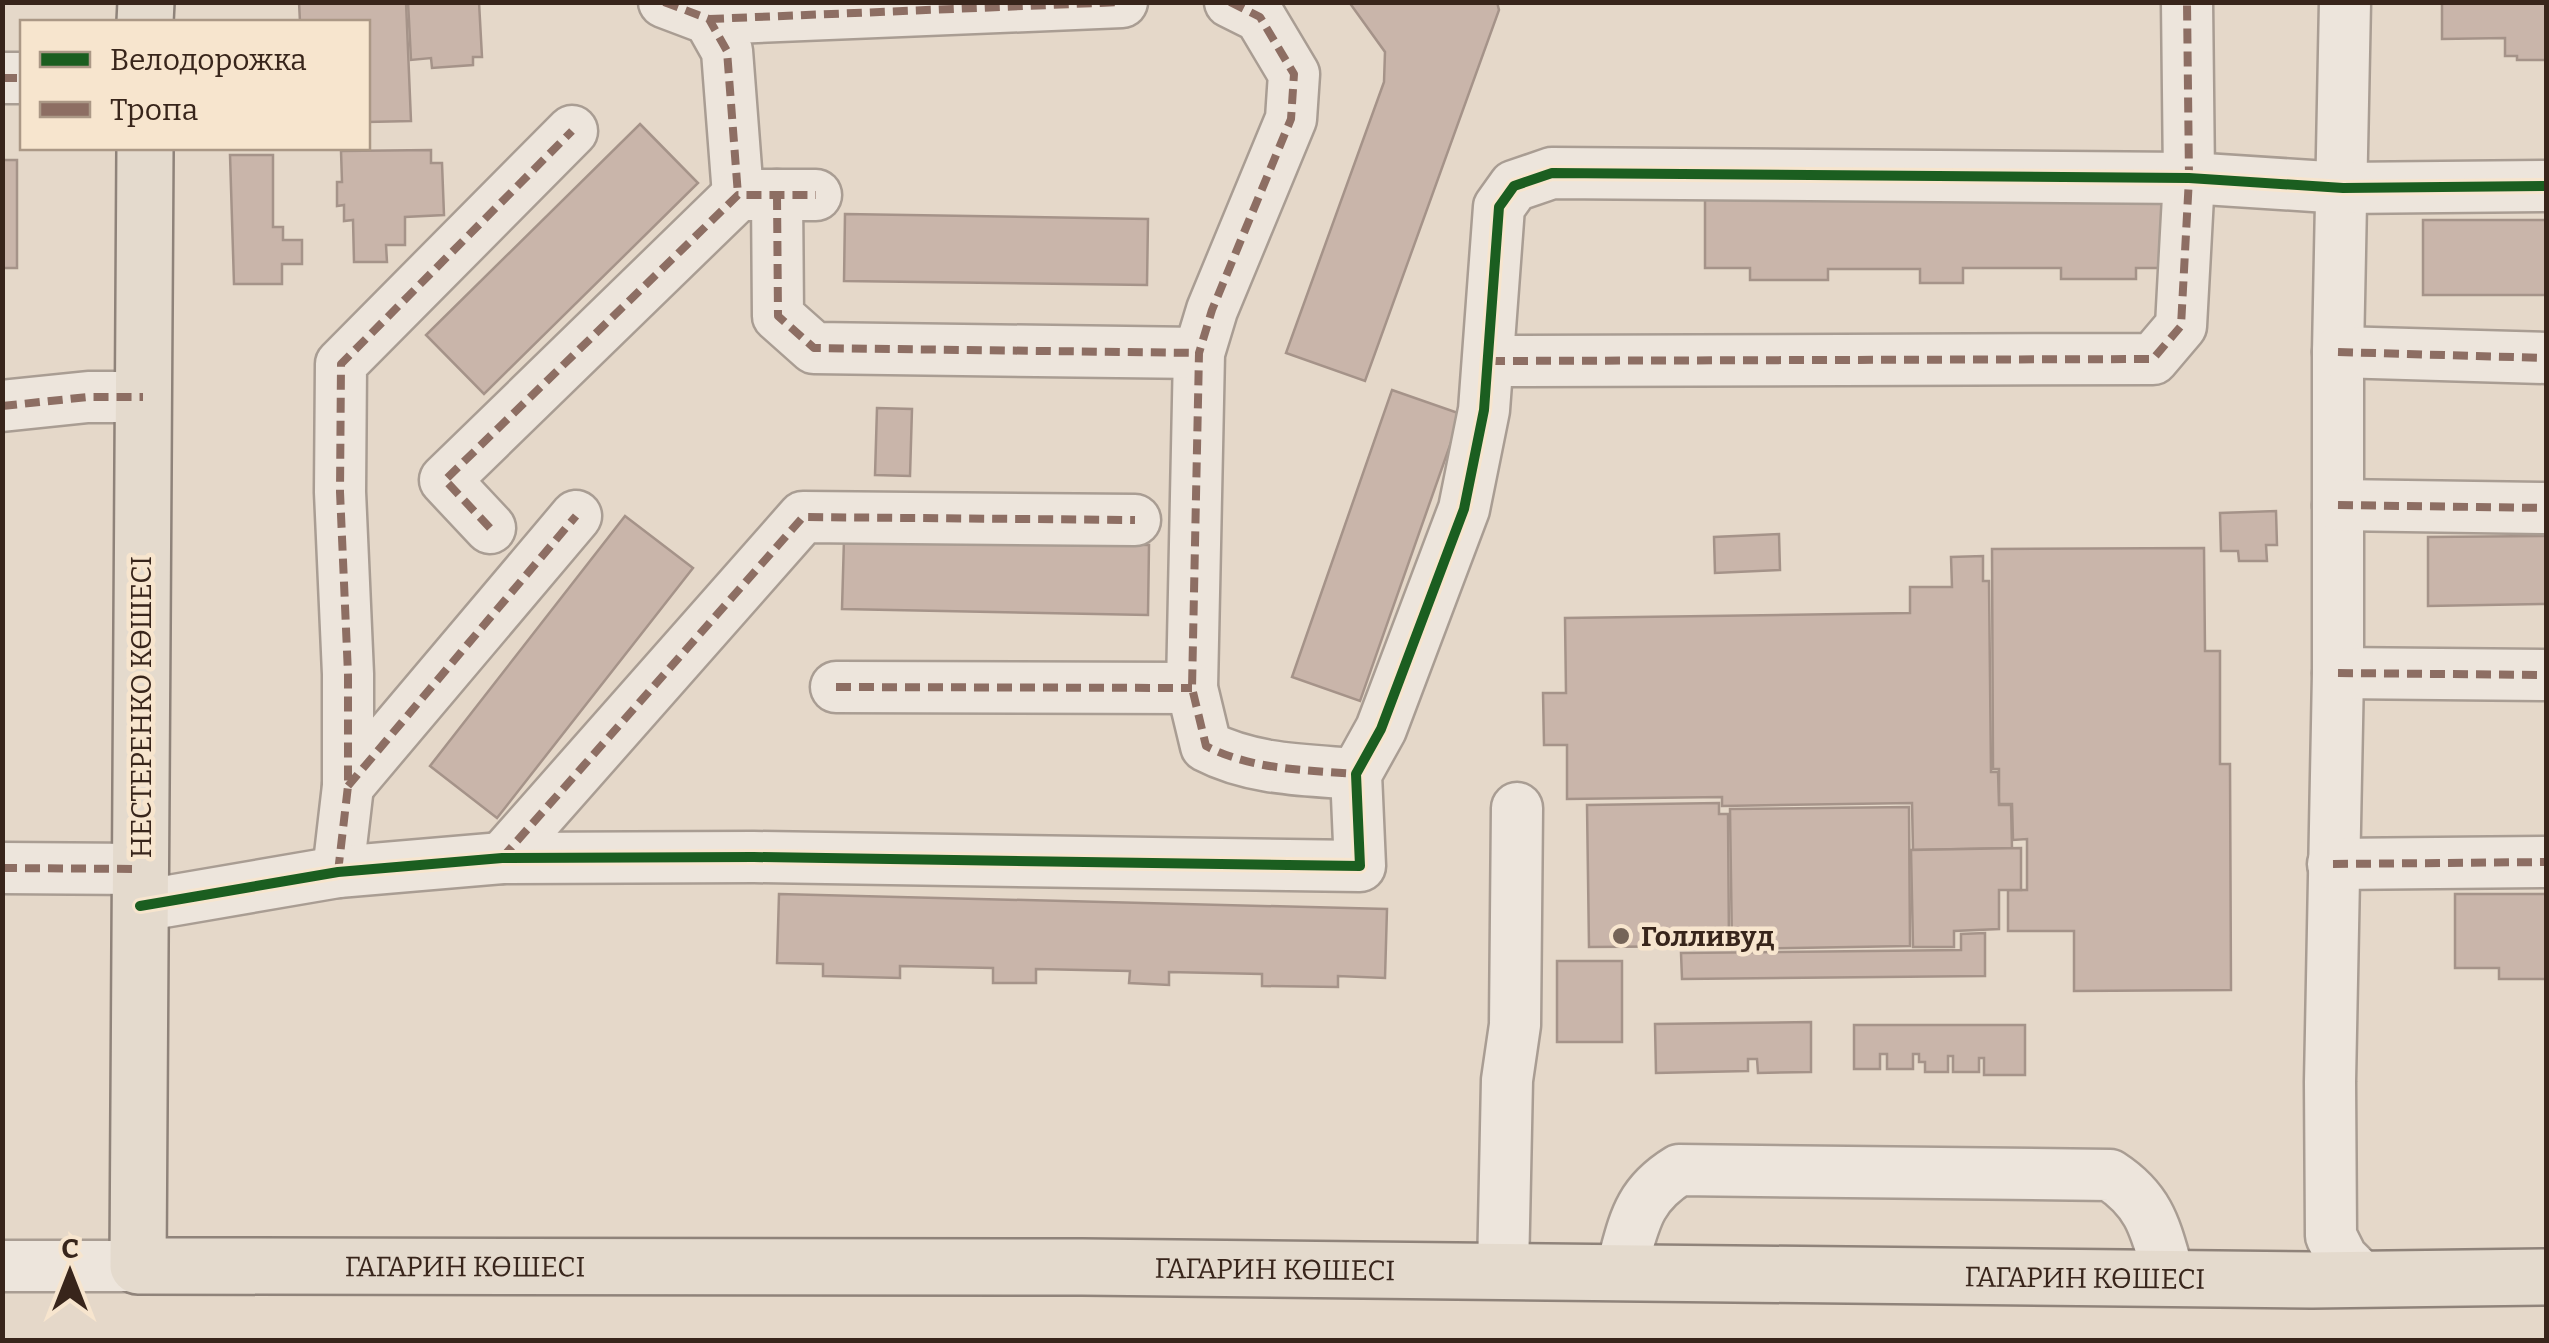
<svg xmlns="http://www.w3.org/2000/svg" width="2549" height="1343" font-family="Bitter,serif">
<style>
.building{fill:#c9b5aa;stroke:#a59389;stroke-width:2.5}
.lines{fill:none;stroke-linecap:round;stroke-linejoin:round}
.minor-casing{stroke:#a99d93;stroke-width:55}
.major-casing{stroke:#8f837a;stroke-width:60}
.minor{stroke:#ede5dc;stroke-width:50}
.major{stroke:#e4dacd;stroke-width:55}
.quiet{stroke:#8d6e63;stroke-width:8;stroke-dasharray:15 8;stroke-linecap:butt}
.cycleway-casing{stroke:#f7e5ce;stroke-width:16}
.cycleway{stroke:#1b5e20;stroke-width:10}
.poi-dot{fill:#756458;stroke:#f7e5ce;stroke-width:4}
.labels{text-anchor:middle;stroke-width:9;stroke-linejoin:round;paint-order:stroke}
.street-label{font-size:28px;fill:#38251b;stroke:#f7e5ce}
.poi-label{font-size:28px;font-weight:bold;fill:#38251b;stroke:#f7e5ce;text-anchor:start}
</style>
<rect width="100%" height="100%" fill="#e5d8c9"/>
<!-- building -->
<g class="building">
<polygon points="299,2 406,2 411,121 368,122 368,22 300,22"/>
<polygon points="408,2 479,2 482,57 473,57 473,65 432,68 431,58 411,60"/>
<polygon points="1349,2 1497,2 1499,10 1365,381 1286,353 1384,82 1385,52"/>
<polygon points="2442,2 2546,2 2546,60 2517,60 2517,56 2505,56 2505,38 2442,39"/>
<polygon points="640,124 698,183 484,394 426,335"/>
<polygon points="431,150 431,163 442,163 444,215 405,217 405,245 386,245 387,262 354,262 353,220 344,221 344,205 337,206 337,182 342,182 341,151"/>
<polygon points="230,155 273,155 273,227 283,227 283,240 302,240 302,264 282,264 282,284 234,284"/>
<rect x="2" y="160" width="15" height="108"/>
<polygon points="1705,199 2184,199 2184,268 2136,268 2136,279 2061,279 2061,268 1963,268 1963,283 1920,283 1920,269 1828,269 1828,280 1750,280 1750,268 1705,268"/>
<polygon points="845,214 1148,219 1147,285 844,281"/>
<rect x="2423" y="220" width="123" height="75"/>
<polygon points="1392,390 1461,414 1360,701 1292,677"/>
<polygon points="877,408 912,409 910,476 875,475"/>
<polygon points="2276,511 2277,545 2266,545 2267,561 2239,561 2238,551 2221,551 2220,513"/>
<polygon points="625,516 693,568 497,818 430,766"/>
<polygon points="1779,534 1780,570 1715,573 1714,537"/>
<polygon points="2546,536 2546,604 2428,606 2428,537"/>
<polygon points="844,539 1149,545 1148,615 842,609"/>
<polygon points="2204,548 2205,651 2220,651 2220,764 2230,764 2231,990 2074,991 2074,931 2008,931 2008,890 2027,890 2027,839 2013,840 2012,804 1999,804 1999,769 1993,769 1992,549"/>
<polygon points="1983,556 1983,581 1989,581 1991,772 1998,772 1999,805 2011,805 2012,848 1913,850 1912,803 1722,806 1722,797 1567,799 1567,745 1544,745 1543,693 1566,693 1565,618 1910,613 1910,587 1952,587 1951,557"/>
<polygon points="1719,803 1719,814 1728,814 1729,946 1589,947 1587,805"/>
<polygon points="1909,807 1910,946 1732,949 1730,809"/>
<polygon points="2021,848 2021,890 1999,890 1999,929 1954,931 1954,947 1913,947 1911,850"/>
<polygon points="779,894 1387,909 1385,978 1338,976 1338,987 1262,986 1262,974 1169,972 1169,985 1129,983 1130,971 1036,969 1036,983 993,983 993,968 900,966 900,978 823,976 823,964 777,963"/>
<polygon points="2455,894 2546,894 2546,979 2499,979 2499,968 2455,968"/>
<polygon points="1985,933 1985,976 1682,979 1681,953 1961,950 1961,934"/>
<rect x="1557" y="961" width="65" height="81"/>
<polygon points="1811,1022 1811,1072 1758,1073 1757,1059 1748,1059 1748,1071 1656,1073 1655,1024"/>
<polygon points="1854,1025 2025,1025 2025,1075 1984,1075 1984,1058 1979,1058 1979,1072 1953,1072 1953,1056 1948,1056 1948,1072 1925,1072 1925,1062 1919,1062 1919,1054 1913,1054 1913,1069 1887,1069 1887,1054 1880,1054 1880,1069 1854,1069"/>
</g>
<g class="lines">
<defs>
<g id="minor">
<polyline points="664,2 709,19 727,51 738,195"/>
<path d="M1230,2L1260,17L1294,74L1291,119L1212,310L1199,353L1192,688L1206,746C1252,770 1306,770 1356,774"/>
<polyline points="2345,2 2338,352 2338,673 2330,1082 2331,1236 2342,1258 2362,1278"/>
<polyline points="709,19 1122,2"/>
<polyline points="2,78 22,78"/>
<polyline points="777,195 778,316 814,348 1199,353"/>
<polyline points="2338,352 2546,358"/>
<polyline points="1490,361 2153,359 2181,326 2189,178 2187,2"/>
<polyline points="2,406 88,397 143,397"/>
<polyline points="2338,505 2546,508"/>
<polyline points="490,528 445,480 738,195 816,195"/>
<polyline points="2338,673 2546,675"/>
<polyline points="836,687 1192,688"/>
<polyline points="348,786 576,516"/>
<polyline points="502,858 803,517 1135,520"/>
<polyline points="2333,864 2546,862"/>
<polyline points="2,868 140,869"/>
<polyline points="338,872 348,786 348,674 340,492 341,364 572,131"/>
<polyline points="140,906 338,872 502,858 754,857 1360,866 1356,774 1381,729 1464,509 1484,410 1499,207 1514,186 1552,173 2189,178 2343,188 2546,186"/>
<polyline points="2,1266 138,1266"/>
<polyline points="1503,1272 1507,1080 1515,1025 1517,808"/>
<path d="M1620,1273C1634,1226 1635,1197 1679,1170L2110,1175C2153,1203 2156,1233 2170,1279"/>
</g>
<g id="major">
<polyline points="145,22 146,2"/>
<path id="s1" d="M145,148L138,1266L1082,1267L2312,1280L2546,1277"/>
</g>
</defs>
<!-- minor casing -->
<use href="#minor" class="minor-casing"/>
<!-- major casing -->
<use href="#major" class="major-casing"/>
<!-- minor -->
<use href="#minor" class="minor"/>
<!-- major -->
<use href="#major" class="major"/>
<!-- quiet -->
<g class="quiet">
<polyline points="664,2 709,19 727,51 738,195"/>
<path d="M1230,2L1260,17L1294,74L1291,119L1212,310L1199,353L1192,688L1206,746C1252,770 1306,770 1356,774"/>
<polyline points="709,19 1122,2"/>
<polyline points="2,78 22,78"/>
<polyline points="777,195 778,316 814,348 1199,353"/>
<polyline points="2338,352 2546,358"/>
<polyline points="1490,361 2153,359 2181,326 2189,178 2187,2"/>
<polyline points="2,406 88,397 143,397"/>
<polyline points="2338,505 2546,508"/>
<polyline points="490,528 445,480 738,195 816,195"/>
<polyline points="2338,673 2546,675"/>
<polyline points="836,687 1192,688"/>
<polyline points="348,786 576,516"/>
<polyline points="502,858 803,517 1135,520"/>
<polyline points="2333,864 2546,862"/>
<polyline points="2,868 140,869"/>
<polyline points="338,872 348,786 348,674 340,492 341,364 572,131"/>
</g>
<defs>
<polyline id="cycleway" points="140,906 338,872 502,858 754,857 1360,866 1356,774 1381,729 1464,509 1484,410 1499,207 1514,186 1552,173 2189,178 2343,188 2546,186"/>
</defs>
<!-- cycleway casing -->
<use href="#cycleway" class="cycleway-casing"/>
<!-- cycleway -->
<use href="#cycleway" class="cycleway"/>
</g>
<!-- markers -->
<circle class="poi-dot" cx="1621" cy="936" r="10"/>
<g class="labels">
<!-- street labels -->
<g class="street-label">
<text transform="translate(141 707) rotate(-90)" y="10">НЕСТЕРЕНКО КӨШЕСІ</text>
<text dy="10" stroke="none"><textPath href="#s1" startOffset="1445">ГАГАРИН КӨШЕСІ</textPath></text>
<text dy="10" stroke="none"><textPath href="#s1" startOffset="2255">ГАГАРИН КӨШЕСІ</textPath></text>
<text dy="10" stroke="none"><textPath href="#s1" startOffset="3065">ГАГАРИН КӨШЕСІ</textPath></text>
</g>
<!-- poi labels -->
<g class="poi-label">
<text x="1641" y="946">Голливуд</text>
</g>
</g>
<!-- border -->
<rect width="2549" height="1343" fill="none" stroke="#38251b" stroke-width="10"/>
<!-- legend -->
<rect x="20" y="20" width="350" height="130" fill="#f7e5ce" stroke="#ab9886" stroke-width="2.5"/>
<rect x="40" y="52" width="50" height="15" fill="#1b5e20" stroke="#ab9886" stroke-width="2.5"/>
<text x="110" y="70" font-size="30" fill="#38251b">Велодорожка</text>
<rect x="40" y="102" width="50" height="15" fill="#8d6e63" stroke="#ab9886" stroke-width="2.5"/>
<text x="110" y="120" font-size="30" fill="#38251b">Тропа</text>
<!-- north arrow -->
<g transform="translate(70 1273)" stroke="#f7e5ce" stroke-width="8" paint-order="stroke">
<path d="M0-8L18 38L0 25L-18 38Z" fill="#38251b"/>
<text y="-15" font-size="28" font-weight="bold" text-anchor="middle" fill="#38251b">С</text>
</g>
</svg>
